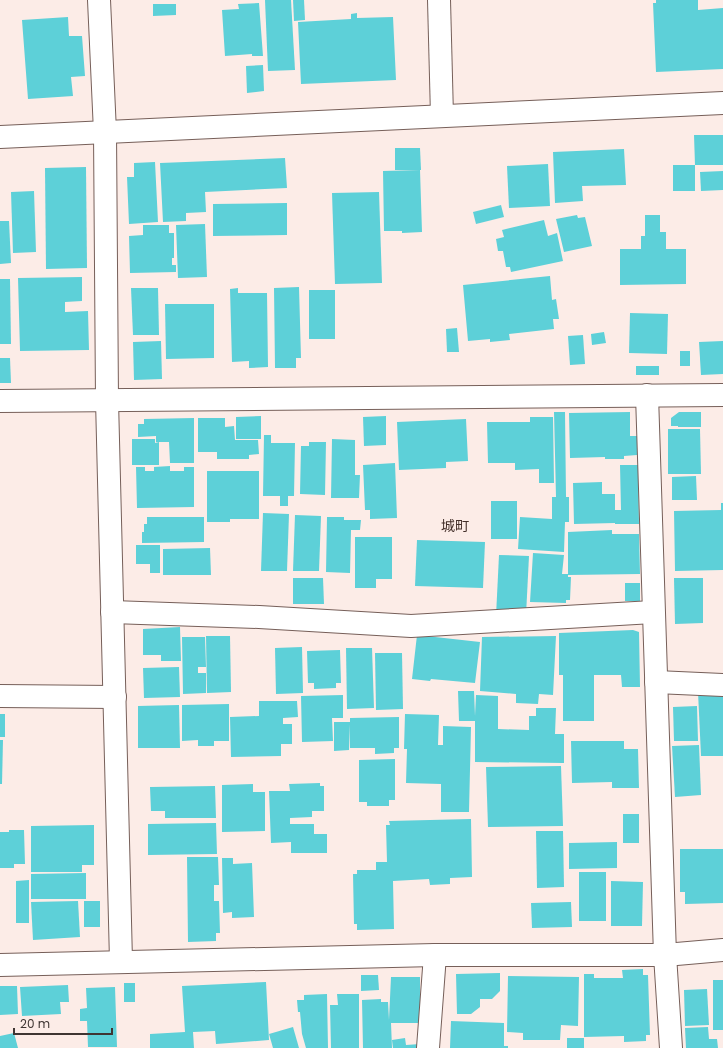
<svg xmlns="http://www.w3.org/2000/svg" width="723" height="1048" font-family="Poppins,'Noto Sans JP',sans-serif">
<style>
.building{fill:#5dd0d8}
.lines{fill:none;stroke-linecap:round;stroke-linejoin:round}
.minor-casing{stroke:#765f59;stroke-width:24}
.tertiary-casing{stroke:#765f59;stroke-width:24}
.minor{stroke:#fff;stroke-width:22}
.tertiary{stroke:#fff;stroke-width:22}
.labels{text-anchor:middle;stroke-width:3.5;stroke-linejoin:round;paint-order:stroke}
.quarter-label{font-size:14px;fill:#432f2a;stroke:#fcece7}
</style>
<rect width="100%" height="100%" fill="#fcece7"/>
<!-- building -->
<g class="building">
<polygon points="265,0 291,0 295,70 268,71"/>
<polygon points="293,0 304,0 305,20 294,21"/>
<polygon points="656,0 698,0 698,10 723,8 723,69 656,72 653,3 656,3"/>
<polygon points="259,3 263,56 252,56 252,54 225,56 222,10 239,9 238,4"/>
<polygon points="153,4 176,4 176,15 153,16"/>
<polygon points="357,13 357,18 393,17 396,80 301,84 298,22 351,19 351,14"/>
<polygon points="68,17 69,36 82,36 85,76 71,77 73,96 28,99 22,20"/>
<polygon points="263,65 264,91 247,93 246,66"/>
<polygon points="694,135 723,135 723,165 695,165"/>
<polygon points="395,148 420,148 421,170 395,170"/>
<polygon points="624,149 626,185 582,186 583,201 555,203 553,152"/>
<polygon points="285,158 287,188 205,192 206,212 186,213 186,221 163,222 160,163"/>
<polygon points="155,162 158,222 129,224 127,177 134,177 134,163"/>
<polygon points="548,164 550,206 509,208 507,166"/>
<rect x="673" y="165" width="22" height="26"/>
<polygon points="86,167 87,268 46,269 45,168"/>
<polygon points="420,170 422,232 402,233 402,231 384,231 383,171"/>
<polygon points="723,171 723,190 701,191 700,172"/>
<polygon points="34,191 36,252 13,253 11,192"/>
<polygon points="379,192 382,283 335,284 332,193"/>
<polygon points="287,203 287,235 213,236 213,204"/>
<polygon points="501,205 504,217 476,224 473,212"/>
<polygon points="577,215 578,218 585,217 592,246 564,252 556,219"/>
<polygon points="645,215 660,215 660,232 666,232 666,249 686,249 686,284 620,285 620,249 641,249 641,236 645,236"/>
<polygon points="544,220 548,236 557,233 563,261 511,272 510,267 506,267 503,251 498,251 496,239 504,237 502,230"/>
<polygon points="0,221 9,221 11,263 0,264"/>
<polygon points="205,224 207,277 178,278 176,225"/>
<polygon points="143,225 169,225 169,233 174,233 174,258 172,258 172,265 176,265 176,272 130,273 129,236 143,235"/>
<polygon points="550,276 552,300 556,299 559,319 553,319 554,329 509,334 510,340 490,342 490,339 468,341 463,285"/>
<polygon points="82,277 82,301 65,302 65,312 88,311 89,350 20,351 18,278"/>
<polygon points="0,279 10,279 11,344 0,344"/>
<polygon points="299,287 301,358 296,358 296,368 275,368 274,288"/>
<polygon points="131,288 158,288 159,335 133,335"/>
<polygon points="238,288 238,293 267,293 268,367 249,368 249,361 232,362 230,289"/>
<rect x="309" y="290" width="26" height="49"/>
<polygon points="165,304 214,304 214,358 166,359"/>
<polygon points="630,313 668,314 667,354 629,353"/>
<polygon points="457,328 459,352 447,352 446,329"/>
<polygon points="604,332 606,343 592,345 591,334"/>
<polygon points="583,335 585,364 570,365 568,336"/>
<polygon points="161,341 162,379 134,380 133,342"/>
<polygon points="723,341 723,374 701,375 699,342"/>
<rect x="680" y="351" width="10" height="15"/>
<polygon points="0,358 10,358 11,383 0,383"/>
<rect x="636" y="366" width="23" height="9"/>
<polygon points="554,412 565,412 566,497 569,497 569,522 565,522 564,552 518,549 520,517 552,519 552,497 556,497"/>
<polygon points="630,412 630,436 637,436 637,455 624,456 624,459 605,459 605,457 570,458 569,413"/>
<polygon points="679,412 701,412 701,427 678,427 678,426 671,426 671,418"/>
<polygon points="261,416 261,439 236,439 236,417"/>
<polygon points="386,416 386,445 364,446 363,417"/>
<polygon points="530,417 553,417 554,483 539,483 539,469 515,470 515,463 488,463 487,422 530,422"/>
<polygon points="194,418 194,463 170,463 169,442 156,442 156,436 138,437 138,424 144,424 144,419"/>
<polygon points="198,418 225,418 225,427 234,426 235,440 258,440 259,454 249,455 249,459 217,459 217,452 198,452"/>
<polygon points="466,419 468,461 446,462 446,468 399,470 397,422"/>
<polygon points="668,429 700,429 701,474 668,474"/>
<polygon points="264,435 271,435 271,443 295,443 294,496 288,496 288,506 280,506 280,496 263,496"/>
<polygon points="132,439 155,439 155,443 159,442 159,465 132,465"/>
<polygon points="332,439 355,440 355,475 360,475 359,498 331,498"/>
<polygon points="309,442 326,442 325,495 300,494 301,446 309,446"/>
<polygon points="395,463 397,518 370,519 370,510 365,510 363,465"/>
<polygon points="620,465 638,465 639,524 615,524 615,523 574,524 573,483 602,482 602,494 615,494 615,510 621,510"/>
<polygon points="170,466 170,471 184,471 184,467 194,467 194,507 137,508 136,467 145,467 145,471 154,471 154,467"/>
<polygon points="207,471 259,471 259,519 230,519 230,522 207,522"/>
<polygon points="696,476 697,500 672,500 672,477"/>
<rect x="491" y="501" width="26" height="38"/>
<polygon points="721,503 723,503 723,570 675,571 674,511 721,510"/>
<polygon points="263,513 289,514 287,571 261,571"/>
<polygon points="295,515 321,516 319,571 293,571"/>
<polygon points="147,517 204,517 204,542 142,543 142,532 144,532 144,524 147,524"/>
<polygon points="327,517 344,517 344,520 361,520 360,530 351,530 350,573 326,572"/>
<polygon points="612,530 612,534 639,534 640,574 568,575 568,532"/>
<polygon points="355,537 392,537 392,579 376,579 376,588 355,588"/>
<polygon points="417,540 485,542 483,588 415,586"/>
<polygon points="136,545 160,545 160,573 150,573 150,564 136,564"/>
<polygon points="210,548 211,575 163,575 163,549"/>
<polygon points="533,553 564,555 562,574 568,574 568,577 571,577 570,600 566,600 566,603 530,602"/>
<polygon points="499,555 529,556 526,615 496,616"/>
<polygon points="293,578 323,578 324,604 293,604"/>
<polygon points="674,578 703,578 703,623 675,624"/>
<rect x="625" y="583" width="15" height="18"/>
<polygon points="180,627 181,661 161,661 161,655 143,655 143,629"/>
<polygon points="633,630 639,632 640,687 622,687 621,675 594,675 594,721 563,721 563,675 559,675 559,633"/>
<polygon points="417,635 480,642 475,683 431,679 430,681 412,679"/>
<polygon points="206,636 230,636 231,692 207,693"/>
<polygon points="556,636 553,695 539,694 538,704 516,703 516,694 480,691 482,637"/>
<polygon points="182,637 205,637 206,667 198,667 198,673 206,673 206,693 183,694"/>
<polygon points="302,647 303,693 276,694 275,648"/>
<polygon points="346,648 372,648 374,708 347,709"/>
<polygon points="340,650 341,683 336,683 336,688 314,689 314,683 308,683 307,651"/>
<polygon points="375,653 402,653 403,709 376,710"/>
<polygon points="179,667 180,697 144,698 143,668"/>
<polygon points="458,691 474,691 475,716 476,695 498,696 498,729 529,730 529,716 536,716 536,708 556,708 555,734 564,734 564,763 475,762 475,721 459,721"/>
<polygon points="698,692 723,692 723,756 701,756"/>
<polygon points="343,695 343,718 332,718 333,741 302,742 301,696"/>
<polygon points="259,701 297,701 298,717 283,718 283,724 292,724 292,744 281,744 281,756 231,757 230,717 259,716"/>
<polygon points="229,704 229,741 214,741 214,746 198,746 198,740 182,741 182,705"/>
<polygon points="179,705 180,748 138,748 138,706"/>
<polygon points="697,706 698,741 674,741 673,707"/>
<rect x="0" y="714" width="5" height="23"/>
<polygon points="405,714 439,715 438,745 443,745 443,726 471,727 469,812 441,812 441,784 406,783 407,749 404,749"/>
<polygon points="399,717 399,748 394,748 394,753 375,754 375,748 350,748 350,724 349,750 334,751 334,722 350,722 350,718"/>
<polygon points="0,740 3,740 2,784 0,784"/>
<polygon points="571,741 624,741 624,749 638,749 639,788 612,788 612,782 572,783"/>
<polygon points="699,745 701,795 675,797 672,746"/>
<polygon points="395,759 395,800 389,800 389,806 367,806 367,802 359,802 359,760"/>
<polygon points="561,766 563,826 488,827 486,767"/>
<polygon points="320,783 320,786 324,786 324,811 312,811 312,817 290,818 290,824 314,824 314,834 327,834 327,853 291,853 291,842 271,843 269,791 290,791 289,784"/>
<polygon points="253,784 253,792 265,792 265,831 222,832 222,785"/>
<polygon points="215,786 216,818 165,818 165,811 151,811 150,787"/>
<rect x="623" y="814" width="16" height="29"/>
<polygon points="471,819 472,877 450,878 450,884 430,885 429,879 393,881 394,929 357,930 357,924 354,924 353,874 357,874 357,870 376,870 376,862 387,862 386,825 390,825 389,821"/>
<polygon points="216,823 217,854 148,855 148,824"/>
<polygon points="94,825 94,865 82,865 82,872 31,872 31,826"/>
<polygon points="9,830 24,830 25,864 14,864 14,868 0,868 0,832 9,832"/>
<polygon points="536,831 563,831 564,887 537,888"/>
<polygon points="617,842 617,868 569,869 569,843"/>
<polygon points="680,849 723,849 723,903 685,904 685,892 680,892"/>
<polygon points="187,857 218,857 219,885 214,885 214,901 219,901 220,933 216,933 216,941 188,942"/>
<polygon points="222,858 233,858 233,864 252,863 254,917 232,918 232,912 223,913"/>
<rect x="579" y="872" width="27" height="49"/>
<polygon points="86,873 86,899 31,899 31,874"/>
<polygon points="29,880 29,923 16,923 16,881"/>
<polygon points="611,881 643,882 642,926 611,926"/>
<polygon points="78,901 80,937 33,940 31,902"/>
<rect x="84" y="901" width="16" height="26"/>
<polygon points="571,902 572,927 532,928 531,903"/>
<polygon points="643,969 643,975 648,975 650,1035 646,1035 646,1041 624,1042 624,1036 584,1037 584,974 594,974 594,978 623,978 622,970"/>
<polygon points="500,973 500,991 492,999 480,999 480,1007 471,1014 457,1014 456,974"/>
<polygon points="361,975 378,975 379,990 361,991"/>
<polygon points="508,976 579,977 578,1026 561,1025 560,1040 523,1040 523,1033 507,1032"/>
<polygon points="391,977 420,977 420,996 428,996 428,1023 391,1023 392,1048 363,1048 362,1000 381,999 381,1002 388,1002 389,1020"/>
<rect x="713" y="980" width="10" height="50"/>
<polygon points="266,982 269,1040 216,1044 215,1031 193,1032 194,1048 150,1048 150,1034 185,1032 182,986"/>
<rect x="124" y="983" width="11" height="19"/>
<polygon points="68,985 69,1002 60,1002 61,1014 22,1016 20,987"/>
<polygon points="0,986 17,986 18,1014 0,1015"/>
<polygon points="115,987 117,1047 88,1047 87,1021 80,1021 80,1009 87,1008 86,988"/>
<polygon points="707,989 709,1025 685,1026 684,990"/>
<polygon points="327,994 328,1048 306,1048 302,1034 300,1012 298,1012 297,1000 304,1000 304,995"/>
<polygon points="337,994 359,994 359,1048 331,1048 330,1005 338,1005"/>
<polygon points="451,1021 504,1023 504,1046 508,1046 508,1048 450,1048"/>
<polygon points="293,1027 299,1048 273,1048 269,1034"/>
<polygon points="708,1027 709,1039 717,1039 718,1048 686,1048 685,1028"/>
<polygon points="14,1033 18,1048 0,1048 0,1036"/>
<polygon points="405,1038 406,1045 420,1044 420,1048 393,1048 392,1040"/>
<rect x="567" y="1038" width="17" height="10"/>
</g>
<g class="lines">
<defs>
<g id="minor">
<polyline points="99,0 105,132 107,400 121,961"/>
<polyline points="439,0 442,116"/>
<polyline points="647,395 665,955 671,1048"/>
<polyline points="0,401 723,395"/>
<polyline points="112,612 259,617 411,626 653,612"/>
<polyline points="656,682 723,685"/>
<polyline points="0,696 115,697"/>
<polyline points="0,965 435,955 665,955 723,950"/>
<polyline points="428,1048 435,955"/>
</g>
<polyline id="tertiary" points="0,137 723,103"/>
</defs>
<!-- minor casing -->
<use href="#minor" class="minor-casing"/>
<!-- tertiary casing -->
<use href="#tertiary" class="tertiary-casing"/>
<!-- minor -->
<use href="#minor" class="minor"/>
<!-- tertiary -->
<use href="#tertiary" class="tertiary"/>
</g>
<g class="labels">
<!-- quarter labels -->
<g class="quarter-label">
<text x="455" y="531">城町</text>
</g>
</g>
<!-- scale -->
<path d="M14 1028v6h98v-6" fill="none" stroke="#3f3532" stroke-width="2"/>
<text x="20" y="1028" font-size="12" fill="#3f3532" stroke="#fcece7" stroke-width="3" paint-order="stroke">20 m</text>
</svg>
